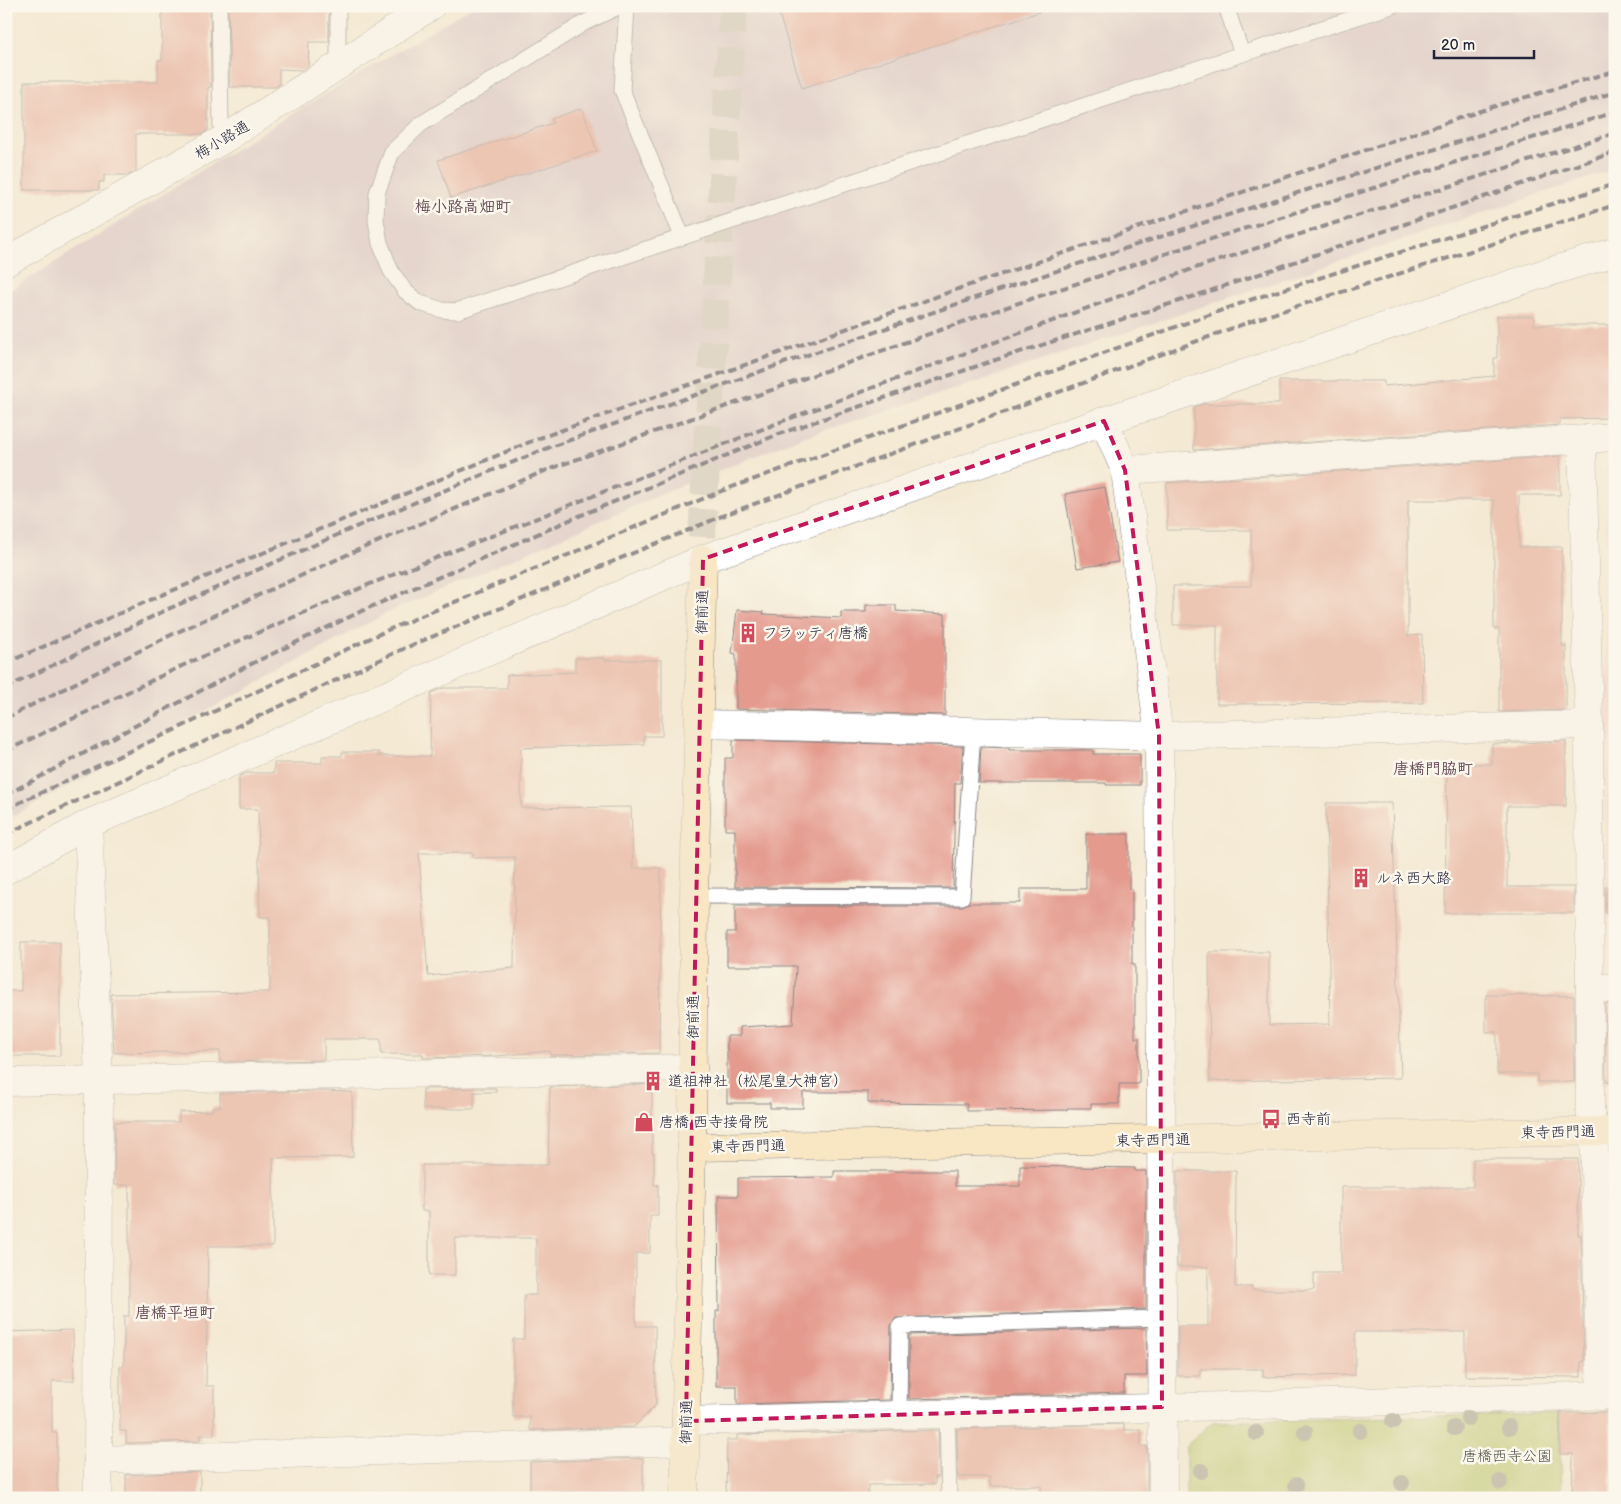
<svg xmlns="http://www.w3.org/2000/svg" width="1621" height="1504" font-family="'Balsamiq Sans','Klee One',sans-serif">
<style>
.built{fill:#f7cfd0}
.industrial{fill:#d2bdc5}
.green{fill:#b6c86b;stroke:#6c7553}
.building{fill:#e49a8d;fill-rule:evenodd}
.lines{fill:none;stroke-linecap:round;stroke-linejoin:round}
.street-tunnel{stroke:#cac2b5;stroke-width:28;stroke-dasharray:28 14;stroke-linecap:butt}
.lane-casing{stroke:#8b8688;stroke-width:17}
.street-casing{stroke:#8b8688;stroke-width:29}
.secondary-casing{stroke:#8b8688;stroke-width:29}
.lane{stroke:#fff;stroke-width:15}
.street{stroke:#fff;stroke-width:28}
.secondary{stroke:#f9e7c3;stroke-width:28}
.rail{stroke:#22223b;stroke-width:4;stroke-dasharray:8 4;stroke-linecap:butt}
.tree{fill:#999888}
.marked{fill:none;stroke:#c2185b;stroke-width:4;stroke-dasharray:10 6;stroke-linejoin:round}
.labels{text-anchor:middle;stroke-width:5;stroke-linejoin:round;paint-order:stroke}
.street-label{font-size:15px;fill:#22223b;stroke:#fbf7ec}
.poi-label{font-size:15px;fill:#22223b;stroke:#fbf7ec;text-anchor:start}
.park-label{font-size:15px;fill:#4e5449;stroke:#fbf7ec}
.neighbourhood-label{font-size:16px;font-weight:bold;fill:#664c58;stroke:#fbf7ec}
</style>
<rect width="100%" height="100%" fill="#fbf7ec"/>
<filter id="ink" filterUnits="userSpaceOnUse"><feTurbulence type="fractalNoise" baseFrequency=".02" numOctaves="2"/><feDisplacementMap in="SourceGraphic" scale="10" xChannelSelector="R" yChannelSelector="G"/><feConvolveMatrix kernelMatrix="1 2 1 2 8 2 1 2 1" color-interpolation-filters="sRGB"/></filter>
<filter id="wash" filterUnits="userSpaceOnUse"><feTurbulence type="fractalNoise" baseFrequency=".0096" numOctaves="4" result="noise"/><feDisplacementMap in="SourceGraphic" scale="20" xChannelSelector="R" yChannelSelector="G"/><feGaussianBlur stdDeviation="1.12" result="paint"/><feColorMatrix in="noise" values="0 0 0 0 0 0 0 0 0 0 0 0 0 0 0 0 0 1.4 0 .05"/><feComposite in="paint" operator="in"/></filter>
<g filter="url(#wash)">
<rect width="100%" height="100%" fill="#f4ead4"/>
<!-- built -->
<polygon class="built" points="1615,454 1615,919 1605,920 1607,459"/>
<!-- industrial -->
<polygon class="industrial" points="473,6 1615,6 1615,169 974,383 803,437 671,490 387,613 6,820 6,293 259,134"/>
<!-- green -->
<polygon class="green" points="1559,1413 1561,1498 1186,1498 1186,1446 1212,1422"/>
<g id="blocks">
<!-- building -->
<g class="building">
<polygon points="162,6 210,6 211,87 208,87 208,130 202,134 136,134 136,171 129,175 104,175 104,182 99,182 99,190 24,190 24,82 158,82 158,60 162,60"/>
<polygon points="228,6 329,6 329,42 309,42 308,66 302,70 279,69 279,85 275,87 230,87"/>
<polygon points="801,6 1038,6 1039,12 802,88 779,14"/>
<polygon points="582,108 597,151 451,198 438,160 553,123 551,119"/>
<polygon points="1497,316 1534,316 1534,325 1614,325 1614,418 1560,419 1560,425 1194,450 1194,407 1203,404 1279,404 1279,381 1384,381 1384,386 1494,376 1494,358 1497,358"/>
<polygon points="1560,456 1560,495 1519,495 1519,547 1562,547 1562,646 1566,646 1566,710 1499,712 1499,629 1494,629 1494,500 1408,500 1408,636 1422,635 1423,703 1217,704 1217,625 1173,625 1173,586 1251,586 1251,530 1167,530 1167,483"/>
<polygon points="1105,487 1118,562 1077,568 1065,494"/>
<polygon points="866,605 896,605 896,611 945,614 945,715 736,709 736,654 732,653 737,610 764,612 763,614 841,618 841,612 866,612"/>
<path d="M575,658H604V660H662V736H644V744L521,748V808L631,807L633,868H661L659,1053L550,1055V1051L496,1056L423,1058V1054H381V1039H324V1060L220,1062V1051L114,1053L111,994L270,992V917H260L258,809H239V776L247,773H274V763H322V756H342V752H379V756H430L431,693L443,688H507V675L575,672ZM419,853H473V858L515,857L514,968L428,976Z"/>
<polygon points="733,740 963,746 960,783 955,783 953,888 735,887 735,830 725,830 725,758 733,758"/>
<polygon points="1566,741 1566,806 1507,806 1507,887 1574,887 1574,913 1445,913 1447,764 1492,764 1492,744"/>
<polygon points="981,747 1009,748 1009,750 1093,750 1093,754 1140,754 1140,785 1106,785 1106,783 979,783"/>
<polygon points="1326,803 1392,803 1401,1078 1210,1081 1209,952 1269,952 1269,1025 1330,1024"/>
<polygon points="1086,834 1129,834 1129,889 1132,889 1132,964 1135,964 1135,1038 1139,1038 1139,1084 1119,1084 1119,1104 1091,1104 1091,1108 1067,1108 1067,1110 967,1111 967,1104 868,1103 868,1092 803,1092 803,1108 770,1108 770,1103 727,1103 727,1036 740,1036 740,1027 793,1024 796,966 727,966 727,932 735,932 735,906 962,906 969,903 1020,903 1020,889 1086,889"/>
<rect x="1605" y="887" width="10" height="26"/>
<polygon points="21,942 60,942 60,1056 6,1056 6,991 21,991"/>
<polygon points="1486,995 1574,996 1574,1082 1537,1082 1537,1074 1497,1074 1497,1032 1486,1032"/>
<polygon points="1605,1004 1615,1004 1615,1082 1606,1082"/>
<polygon points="659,1084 652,1086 652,1153 654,1153 654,1185 658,1185 658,1216 650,1216 650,1253 636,1253 636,1326 655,1326 656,1405 634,1427 530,1430 530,1417 513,1417 513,1339 524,1339 524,1295 536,1295 536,1238 455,1238 455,1275 429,1275 429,1211 422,1211 422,1165 548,1165 550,1087"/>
<polygon points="496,1088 496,1092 474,1092 474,1109 423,1109 423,1089"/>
<polygon points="324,1091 352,1092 353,1157 273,1158 273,1246 208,1246 206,1386 214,1386 214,1435 200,1435 200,1441 126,1443 126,1431 120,1431 120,1366 124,1366 124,1316 129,1316 129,1185 114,1185 115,1122 179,1122 179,1112 212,1111 212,1107 220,1107 220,1093"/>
<polygon points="1473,1159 1578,1159 1578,1235 1581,1235 1584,1362 1581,1362 1581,1377 1465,1376 1465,1332 1355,1332 1355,1375 1263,1377 1263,1369 1200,1369 1200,1376 1178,1376 1178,1326 1208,1326 1208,1267 1177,1267 1177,1171 1236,1171 1235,1287 1252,1287 1252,1290 1314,1290 1314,1273 1341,1273 1341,1187 1473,1187"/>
<polygon points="1020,1166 1135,1168 1135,1171 1146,1171 1146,1309 896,1318 891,1326 890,1400 737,1404 737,1386 716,1386 716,1311 719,1311 718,1196 738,1196 738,1178 834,1177 834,1171 955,1171 955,1186 1020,1186"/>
<polygon points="1146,1328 1147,1376 1124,1376 1124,1393 909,1399 909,1335"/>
<polygon points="73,1330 74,1381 52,1381 52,1433 57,1433 57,1498 6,1498 6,1332"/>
<polygon points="1610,1412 1611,1498 1572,1498 1573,1454 1560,1454 1560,1413"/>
<polygon points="1124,1424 1124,1430 1141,1430 1141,1446 1147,1446 1147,1498 1041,1493 1041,1486 990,1486 990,1477 958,1477 957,1429"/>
<polygon points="938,1430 939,1477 935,1477 935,1484 868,1485 868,1498 726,1498 727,1440 737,1440 737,1435"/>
<polygon points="643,1458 643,1493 530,1492 530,1462"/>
<polygon points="200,1472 200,1498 126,1498 126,1475"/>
</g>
</g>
</g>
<g filter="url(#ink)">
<use href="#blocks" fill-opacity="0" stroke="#8b8688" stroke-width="1"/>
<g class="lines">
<!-- street-tunnel -->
<polyline class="street-tunnel" points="702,537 733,6"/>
<defs>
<g id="lane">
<polyline points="219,6 221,126 224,139"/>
<polyline points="620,6 584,23 421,124 392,152 377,193 376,220 380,243 391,271 405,291 420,303 442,310 457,311 1242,54 1226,6"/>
<polyline points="627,6 622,90 682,236"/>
<polyline points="1242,54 1391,6"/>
<polyline points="338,67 338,6"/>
<polyline points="694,896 962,897 973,732"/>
<polyline points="947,1413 949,1498"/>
<polyline points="899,1415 900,1326 1161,1318"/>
</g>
<g id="street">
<polyline points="6,262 224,139 431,6"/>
<polyline points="1104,421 1125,470 1159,736 1163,1498"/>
<polyline points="1582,439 1589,725 1590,1110 1594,1132 1601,1396"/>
<polyline points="1125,470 1615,437"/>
<polyline points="700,724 1159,736 1589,725"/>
<polyline points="88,824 99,1079 98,1498"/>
<polyline points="6,870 88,824 703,559 1104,421 1539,275 1615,252"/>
<polyline points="1590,988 1615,988"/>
<polyline points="6,1082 693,1068"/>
<polyline points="686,1421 1615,1395"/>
<polyline points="98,1460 685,1441"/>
</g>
<g id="secondary">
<polyline points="692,1147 1615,1131"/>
<polyline points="684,1498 692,1147 694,896 703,559"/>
</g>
</defs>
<!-- lane casing -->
<use href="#lane" class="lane-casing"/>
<!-- street casing -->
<use href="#street" class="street-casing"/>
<!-- secondary casing -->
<use href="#secondary" class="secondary-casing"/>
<!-- lane -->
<use href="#lane" class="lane"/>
<!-- street -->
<use href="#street" class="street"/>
<!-- secondary -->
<use href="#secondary" class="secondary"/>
<!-- rail -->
<g class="rail">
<polyline points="6,663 157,597 537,439 958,289 1492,107 1615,71"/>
<polyline points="6,688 166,610 353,528 545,449 784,363 969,300 1184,229 1615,92"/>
<polyline points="6,718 171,635 351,553 547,470 974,318 1189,246 1615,112"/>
<polyline points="6,751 188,663 370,584 783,421 1195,268 1615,133"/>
<polyline points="6,795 249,665 366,609 572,519 779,434 989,362 1204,293 1615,152"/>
<polyline points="6,809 390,629 724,490 1253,299 1615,184"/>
<polyline points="6,834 405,648 727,514 1260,318 1615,205"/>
</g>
</g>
<!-- trees -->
<g class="tree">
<circle cx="1468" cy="1418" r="8"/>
<circle cx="1393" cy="1421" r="8"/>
<circle cx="1509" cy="1427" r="8"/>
<circle cx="1454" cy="1428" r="8"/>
<circle cx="1360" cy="1431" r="8"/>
<circle cx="1305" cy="1432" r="8"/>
<circle cx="1256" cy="1433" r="8"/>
<circle cx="1201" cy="1471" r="8"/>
<circle cx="1500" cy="1482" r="8"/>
<circle cx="1402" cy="1483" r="8"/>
<circle cx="1296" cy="1485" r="8"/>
</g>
</g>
<!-- marked area -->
<path d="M0 0H1621V1504H0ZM1104,421L1125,470L1159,736L1162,1407L686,1421L703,559Z" fill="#f4ead4" fill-opacity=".55" fill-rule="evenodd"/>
<path class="marked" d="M1104,421L1125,470L1159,736L1162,1407L686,1421L703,559Z"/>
<!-- icons -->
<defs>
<symbol id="building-bare" viewBox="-9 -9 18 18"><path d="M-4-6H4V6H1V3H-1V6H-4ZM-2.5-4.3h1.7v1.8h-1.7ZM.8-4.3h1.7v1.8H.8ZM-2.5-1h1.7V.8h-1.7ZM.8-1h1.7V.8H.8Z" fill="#d1495b" stroke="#fbf7ec" stroke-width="2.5" paint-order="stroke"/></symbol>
<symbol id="bus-bare" viewBox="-9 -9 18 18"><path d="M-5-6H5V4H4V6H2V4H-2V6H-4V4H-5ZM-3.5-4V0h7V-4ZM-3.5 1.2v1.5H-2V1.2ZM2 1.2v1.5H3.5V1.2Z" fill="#d1495b" stroke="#fbf7ec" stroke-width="2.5" paint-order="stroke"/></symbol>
<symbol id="shop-bare" viewBox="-9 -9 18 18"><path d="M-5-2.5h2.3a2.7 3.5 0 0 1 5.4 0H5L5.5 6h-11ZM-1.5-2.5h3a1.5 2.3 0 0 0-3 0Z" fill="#d1495b" stroke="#fbf7ec" stroke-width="2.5" paint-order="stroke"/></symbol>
</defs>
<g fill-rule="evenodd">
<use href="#building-bare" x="734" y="619" width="28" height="28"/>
<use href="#building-bare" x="1347" y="864" width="28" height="28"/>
<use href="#building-bare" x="639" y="1067" width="28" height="28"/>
<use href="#bus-bare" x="1257" y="1105" width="28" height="28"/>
<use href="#shop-bare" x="630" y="1108" width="28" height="28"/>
</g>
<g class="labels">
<!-- street labels -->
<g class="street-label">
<text transform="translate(222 140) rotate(-31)" y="5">梅小路通</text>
<text transform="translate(702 612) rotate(-89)" y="5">御前通</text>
<text transform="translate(693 1017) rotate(-90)" y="5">御前通</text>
<text transform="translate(1558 1132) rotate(-1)" y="5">東寺西門通</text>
<text transform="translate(1153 1140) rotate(-1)" y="5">東寺西門通</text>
<text transform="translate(748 1146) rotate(-1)" y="5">東寺西門通</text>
<text transform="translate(686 1422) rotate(-89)" y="5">御前通</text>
</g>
<!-- poi labels -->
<g class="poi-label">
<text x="763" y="638">フラッティ唐橋</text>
<text x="1376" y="883">ルネ西大路</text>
<text x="668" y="1086">道祖神社（松尾皇大神宮）</text>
<text x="1286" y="1124">西寺前</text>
<text x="659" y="1127">唐橋 西寺接骨院</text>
</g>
<!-- park labels -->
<g class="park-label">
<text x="1507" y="1461">唐橋西寺公園</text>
</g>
<!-- neighbourhood labels -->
<g class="neighbourhood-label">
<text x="463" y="212">梅小路高畑町</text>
<text x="1433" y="774">唐橋門脇町</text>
<text x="175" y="1318">唐橋平垣町</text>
</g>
</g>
<!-- margin -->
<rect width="1621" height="1504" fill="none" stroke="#fbf7ec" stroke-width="25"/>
<!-- scale -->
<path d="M1434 50v8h100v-8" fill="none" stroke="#22223b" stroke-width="2.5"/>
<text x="1441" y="50" font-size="15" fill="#22223b" stroke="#fbf7ec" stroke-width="4" paint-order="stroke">20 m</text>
</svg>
